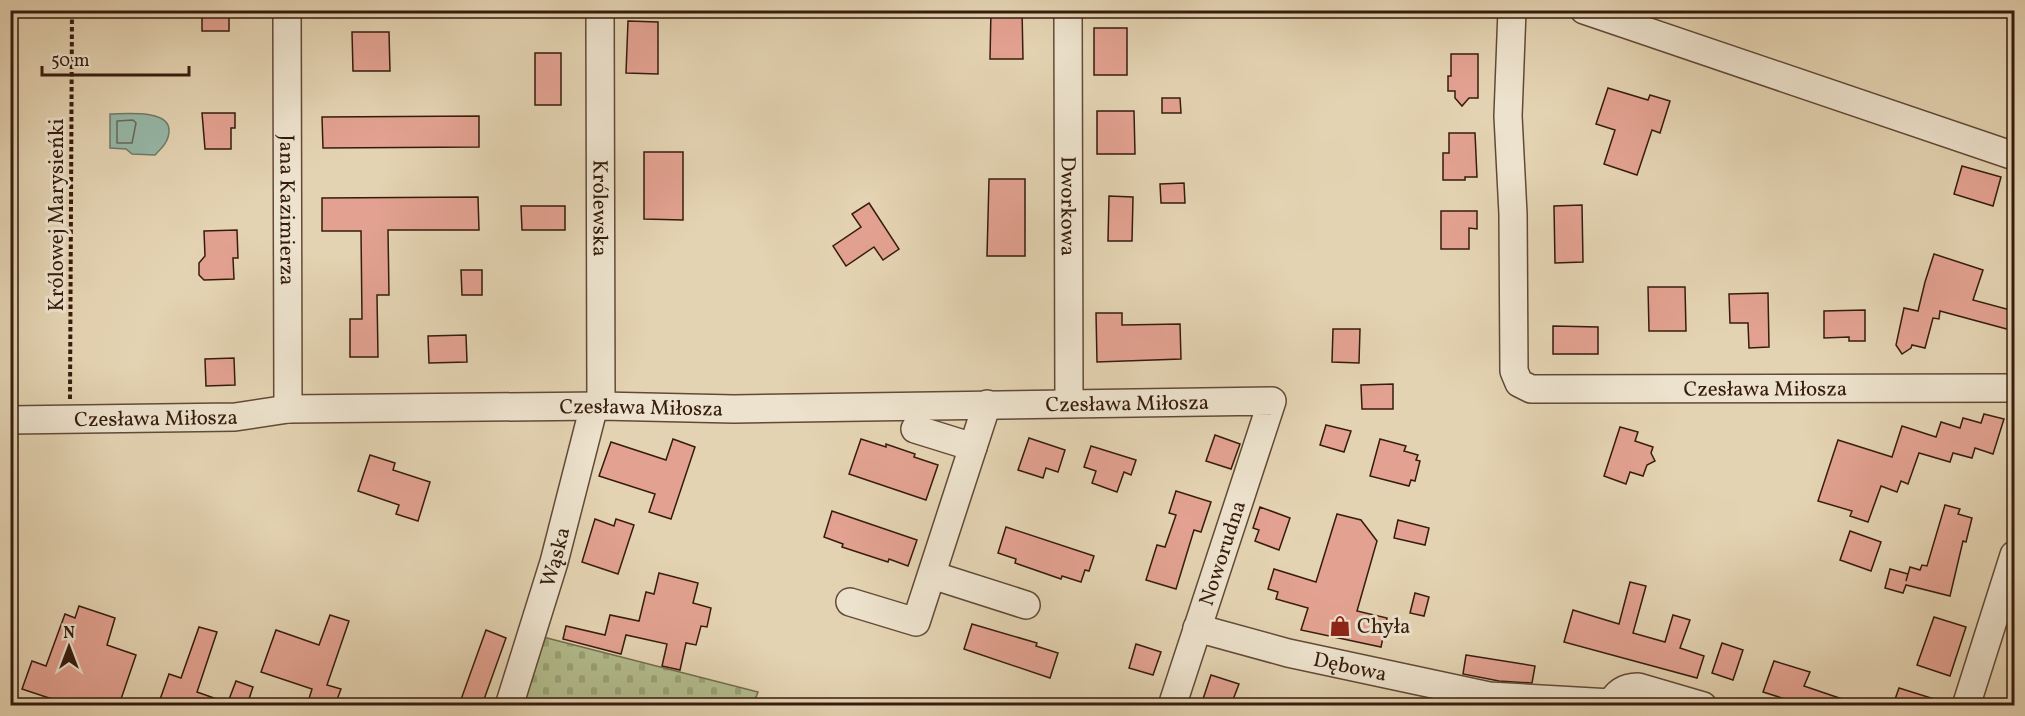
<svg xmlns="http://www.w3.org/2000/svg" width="2025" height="716" font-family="Vollkorn,serif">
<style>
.cemetery{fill:url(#cemetery-stones);stroke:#746c4e;stroke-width:1.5}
.water{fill:#96b8a8;stroke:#707a6a;stroke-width:1.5}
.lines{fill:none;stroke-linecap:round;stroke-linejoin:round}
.shore{stroke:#666a5b;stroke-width:1.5}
.building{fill:#e3a291;stroke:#361c0e;stroke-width:1.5}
.minor-casing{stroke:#624a37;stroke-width:30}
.path{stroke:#361c0e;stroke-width:4;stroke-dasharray:4.5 3;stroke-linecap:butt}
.minor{stroke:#ede2cd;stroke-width:27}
.labels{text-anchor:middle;stroke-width:6;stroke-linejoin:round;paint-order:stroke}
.street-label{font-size:21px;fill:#361c0e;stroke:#ede2cd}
.poi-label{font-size:21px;fill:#361c0e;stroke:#ede2cd;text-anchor:start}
</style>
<defs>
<pattern id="cemetery-stones" width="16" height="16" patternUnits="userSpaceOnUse" patternTransform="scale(1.5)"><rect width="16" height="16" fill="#b2bc8d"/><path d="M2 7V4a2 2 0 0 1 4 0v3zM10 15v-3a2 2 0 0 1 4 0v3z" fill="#9aa178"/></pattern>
</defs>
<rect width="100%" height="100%" fill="#e4d3b2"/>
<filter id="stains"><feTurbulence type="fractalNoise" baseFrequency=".00333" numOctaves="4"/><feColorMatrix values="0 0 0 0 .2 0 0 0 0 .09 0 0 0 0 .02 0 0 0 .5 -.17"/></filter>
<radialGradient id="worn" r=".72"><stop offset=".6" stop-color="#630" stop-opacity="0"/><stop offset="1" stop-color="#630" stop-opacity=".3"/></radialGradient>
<!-- cemetery -->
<polygon class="cemetery" points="543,637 758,692 753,705 522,706"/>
<!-- water -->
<path class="water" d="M110,114C125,114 170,109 169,131C169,141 162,148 155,155L132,154L126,149L110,148Z"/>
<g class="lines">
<!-- shore -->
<polygon class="shore" points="133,120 136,123 132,143 117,143 117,121"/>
</g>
<!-- building -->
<g class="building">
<rect x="202" y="10" width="27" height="21"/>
<polygon points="991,10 1022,10 1023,59 990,59"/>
<polygon points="628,21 658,22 658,74 626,73"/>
<rect x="1094" y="28" width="33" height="47"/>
<polygon points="352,32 389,32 390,71 353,71"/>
<rect x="535" y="53" width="26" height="52"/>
<polygon points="1451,54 1478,54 1478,98 1469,98 1462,106 1455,98 1455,91 1448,91 1448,76 1451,76"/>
<polygon points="1608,88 1648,100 1650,95 1670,101 1660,133 1652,130 1637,175 1604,164 1615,130 1596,124"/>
<polygon points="1162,98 1180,98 1181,113 1162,113"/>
<polygon points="1097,111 1134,111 1135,154 1097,154"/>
<polygon points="202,113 235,113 235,128 231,128 231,149 205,149"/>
<polygon points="479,116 479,147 323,148 322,117"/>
<polygon points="1449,133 1475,133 1477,177 1465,177 1465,180 1443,180 1443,153 1449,153"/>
<polygon points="644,152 683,152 683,220 644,219"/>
<polygon points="1962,166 2001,177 1993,206 1954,194"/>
<polygon points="989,179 1025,179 1025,256 987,256"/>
<polygon points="1184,183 1185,203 1161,203 1160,184"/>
<polygon points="1109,196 1133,197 1132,241 1108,241"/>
<polygon points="478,197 479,230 388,230 389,295 377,295 378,357 350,357 350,319 362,319 361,231 322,231 322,198"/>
<polygon points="869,203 899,249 883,260 874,247 846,266 833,246 861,227 852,214"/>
<polygon points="1582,205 1583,262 1555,263 1554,206"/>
<polygon points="521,206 565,206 565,230 522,230"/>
<polygon points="1441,211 1477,211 1477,229 1469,228 1469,249 1441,249"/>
<polygon points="237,230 238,258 233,258 234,279 204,280 199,275 199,263 205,256 204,231"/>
<polygon points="1934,254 1983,270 1973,300 2014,311 2014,331 1940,311 1939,319 1933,318 1925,348 1912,345 1911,348 1902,354 1896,345 1904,308 1918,311 1925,282"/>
<polygon points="461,270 482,270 482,295 462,295"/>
<polygon points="1648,287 1685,287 1686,331 1649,331"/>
<polygon points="1768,293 1769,347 1749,348 1748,323 1730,323 1729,294"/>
<polygon points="1865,310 1865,341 1849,341 1849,337 1824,338 1824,311"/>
<polygon points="1096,313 1122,313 1122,325 1180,324 1181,359 1097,362"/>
<polygon points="1553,326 1598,327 1598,354 1553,354"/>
<polygon points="1333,329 1360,329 1359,363 1332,362"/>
<polygon points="466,335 467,362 429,363 428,336"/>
<polygon points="234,358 235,385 206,386 205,359"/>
<polygon points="1393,384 1393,409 1362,409 1361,385"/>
<polygon points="1984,414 2004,419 1993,454 1975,448 1972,458 1953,453 1950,462 1919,453 1908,484 1901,481 1897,492 1881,486 1868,522 1850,516 1852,511 1818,501 1838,440 1892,457 1902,426 1936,437 1941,422 1960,428 1963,418 1981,423"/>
<polygon points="1326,425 1351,431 1344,452 1320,445"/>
<polygon points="1620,427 1638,432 1635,441 1653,447 1651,453 1655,461 1647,465 1643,476 1630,472 1626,484 1604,476"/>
<polygon points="1215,435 1240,444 1231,469 1206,461"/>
<polygon points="1029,438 1065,450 1058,472 1046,468 1043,478 1018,470"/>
<polygon points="673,439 695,447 671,519 649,512 655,494 599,476 611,442 666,460"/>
<polygon points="861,439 886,447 886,444 915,454 914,457 938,465 926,500 849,474"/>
<polygon points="1380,439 1406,446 1404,451 1418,455 1416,460 1420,461 1415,481 1411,480 1409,486 1370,476"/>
<polygon points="1091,446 1136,460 1131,475 1124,472 1117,492 1092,483 1096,471 1084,467"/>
<polygon points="370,455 395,463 393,470 430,482 418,521 396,514 399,505 358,491"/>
<polygon points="1176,491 1211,502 1201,532 1194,530 1176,589 1146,580 1157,545 1165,547 1176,515 1169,513"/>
<polygon points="1945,505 1960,509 1958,514 1972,518 1966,542 1963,541 1950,596 1906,585 1903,593 1885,588 1890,569 1908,574 1906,581 1910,567 1920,570 1922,565 1927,566"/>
<polygon points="1260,507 1290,518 1279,550 1255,541 1259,530 1253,528"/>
<polygon points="832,511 917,540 908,566 889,559 888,562 842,547 843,544 824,537"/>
<polygon points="1337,514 1361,520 1377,541 1357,611 1387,618 1381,647 1301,630 1308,608 1276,599 1278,592 1268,589 1274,569 1316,582"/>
<polygon points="595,519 614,526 616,519 634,525 618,574 582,562"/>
<polygon points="1398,520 1429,528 1425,545 1394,538"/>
<polygon points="1006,527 1094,556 1089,571 1085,570 1081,582 1062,576 1061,579 1015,563 1016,559 998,553"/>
<polygon points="1850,531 1881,542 1871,571 1840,560"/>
<polygon points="659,573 698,583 693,603 711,608 707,627 701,626 696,645 686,643 680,670 662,666 667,644 626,635 621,654 563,639 566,626 605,635 610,615 639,621 646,592 654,594"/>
<polygon points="1630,582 1646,586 1633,633 1665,642 1673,615 1690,620 1680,648 1704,656 1697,678 1564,642 1573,610 1619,624"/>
<polygon points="1415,593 1429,597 1424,616 1410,613"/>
<polygon points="79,606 115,618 107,645 136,655 119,705 70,705 22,689 32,661 46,666 65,614 75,618"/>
<polygon points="330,615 349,621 327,685 341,689 335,705 307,705 312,689 261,672 276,630 319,645"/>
<polygon points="1934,617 1966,627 1950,676 1917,665"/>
<polygon points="972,624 1037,643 1036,646 1058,653 1050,678 964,649"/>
<polygon points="199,627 217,632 197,692 228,703 228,705 158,705 169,674 181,678"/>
<polygon points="486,630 506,638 482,705 459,705"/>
<polygon points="1722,643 1743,650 1733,680 1712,673"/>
<polygon points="1136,644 1161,652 1153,675 1129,668"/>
<polygon points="1466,655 1535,666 1532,683 1499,681 1463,674"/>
<polygon points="1774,661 1810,672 1804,686 1854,703 1853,705 1804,705 1763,692"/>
<polygon points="1211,675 1239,684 1231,705 1201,705"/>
<polygon points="236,681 253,687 247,705 237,705 228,702"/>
<polygon points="1899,688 1944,702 1944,705 1893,705"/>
</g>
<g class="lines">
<defs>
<g id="minor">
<path id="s1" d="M287,10L288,409"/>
<path id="s2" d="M600,10L601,406"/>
<path id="s3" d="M1068,10L1069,403"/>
<path id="s4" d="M1512,10L1508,116L1513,214L1514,371L1519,383L1531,389L2014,388"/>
<polyline points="1584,10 2014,156"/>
<path id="s5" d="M10,420L235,417L288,409L601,406L734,409L1272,401L1172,706"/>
<polyline points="915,429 973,447"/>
<polyline points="932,575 1026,605"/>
<polyline points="850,602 916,622 987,404"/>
<path id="s6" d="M1197,628L1288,653L1489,696L1611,703"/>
<path id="s7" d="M509,706L554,562L594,406"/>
<path d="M1610,706C1616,692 1624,687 1638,687L1703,706"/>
<polyline points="1966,706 2014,555"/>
</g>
</defs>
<!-- minor casing -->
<use href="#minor" class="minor-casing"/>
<!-- path -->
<polyline class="path" points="70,399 72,10"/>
<!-- minor -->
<use href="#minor" class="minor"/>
</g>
<!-- icons -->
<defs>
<symbol id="shop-bare" viewBox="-9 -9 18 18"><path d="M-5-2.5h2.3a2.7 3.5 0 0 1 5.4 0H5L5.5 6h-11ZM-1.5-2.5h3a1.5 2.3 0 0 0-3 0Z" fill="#8f2418" stroke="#ede2cd" stroke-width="2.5" paint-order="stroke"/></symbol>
</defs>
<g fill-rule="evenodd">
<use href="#shop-bare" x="1325" y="611" width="30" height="30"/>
</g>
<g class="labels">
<!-- street labels -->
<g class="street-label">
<text dy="7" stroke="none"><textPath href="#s3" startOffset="196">Dworkowa</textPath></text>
<text dy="7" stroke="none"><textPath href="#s2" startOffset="198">Królewska</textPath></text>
<text dy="7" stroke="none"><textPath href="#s1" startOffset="200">Jana Kazimierza</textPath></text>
<text transform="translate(56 215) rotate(-90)" y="7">Królowej Marysieńki</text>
<text dy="7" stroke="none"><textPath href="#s4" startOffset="622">Czesława Miłosza</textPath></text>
<text dy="7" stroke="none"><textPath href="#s5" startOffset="1118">Czesława Miłosza</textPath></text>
<text dy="7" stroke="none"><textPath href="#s5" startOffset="632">Czesława Miłosza</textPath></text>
<text dy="7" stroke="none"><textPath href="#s5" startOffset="146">Czesława Miłosza</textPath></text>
<text transform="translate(1222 553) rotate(-72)" y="7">Noworudna</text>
<text dy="7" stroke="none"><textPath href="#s7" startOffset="156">Wąska</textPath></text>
<text dy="7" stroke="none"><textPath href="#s6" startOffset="158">Dębowa</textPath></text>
</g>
<!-- poi labels -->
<g class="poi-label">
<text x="1357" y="633">Chyła</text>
</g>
</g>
<!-- margin -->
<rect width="2025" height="716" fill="none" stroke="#e4d3b2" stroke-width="36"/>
<rect x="12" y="12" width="2001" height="692" fill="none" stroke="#361c0e" stroke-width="3"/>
<rect x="18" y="18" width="1989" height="680" fill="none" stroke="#361c0e" stroke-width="1.5"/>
<!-- north arrow -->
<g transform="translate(69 647)" stroke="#ede2cd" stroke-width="4.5" paint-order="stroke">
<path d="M0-4.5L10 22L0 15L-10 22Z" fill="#361c0e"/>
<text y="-9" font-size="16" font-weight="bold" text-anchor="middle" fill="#361c0e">N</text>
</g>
<!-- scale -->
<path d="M42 66v9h147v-9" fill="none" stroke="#361c0e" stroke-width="3"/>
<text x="51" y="66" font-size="18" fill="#361c0e" stroke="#ede2cd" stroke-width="4.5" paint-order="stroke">50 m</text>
<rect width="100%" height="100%" filter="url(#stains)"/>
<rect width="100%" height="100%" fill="url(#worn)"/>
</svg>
